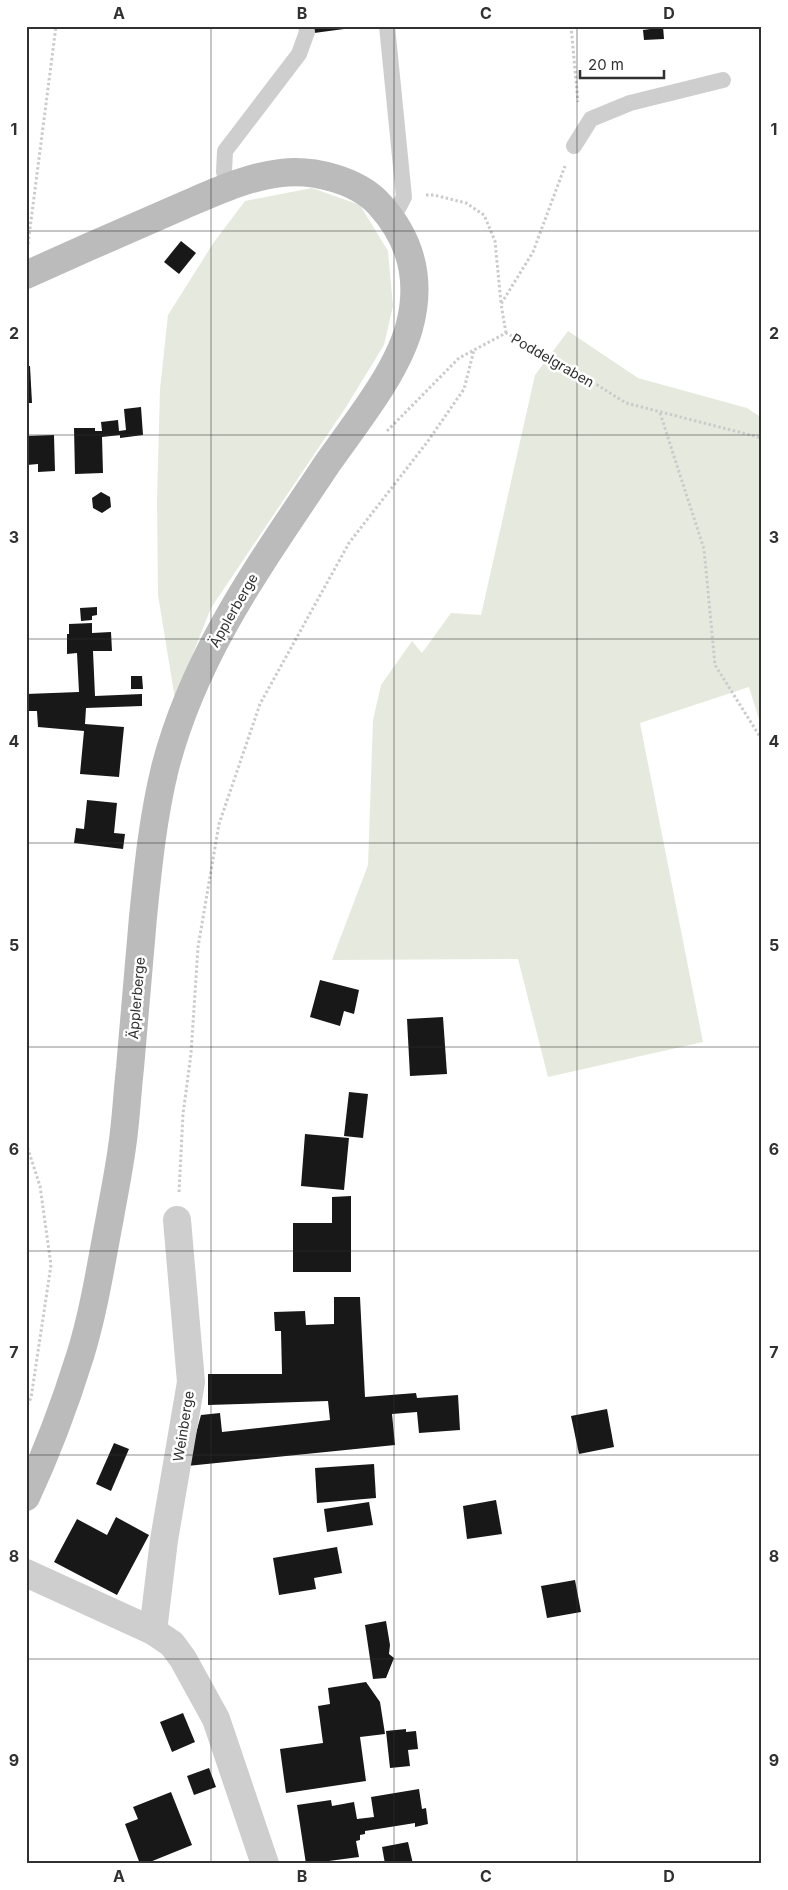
<svg xmlns="http://www.w3.org/2000/svg" width="788" height="1890" font-family="Inter,sans-serif">
  <style>
    .green { fill: #e6eade }
    .building { fill: #181818 }
    .lines { fill: none; stroke-linecap: round; stroke-linejoin: round }
    .path { stroke: #cbcbcb; stroke-width: 3; stroke-dasharray: 2.5 2.5; stroke-linecap: butt }
    .lane { stroke: #cecece; stroke-width: 16 }
    .street { stroke: #cecece; stroke-width: 28 }
    .secondary { stroke: #bbb; stroke-width: 28 }
    .grid { fill: none; stroke: #313131; stroke-width: 1; stroke-opacity: 0.55 }
    .labels { text-anchor: middle; dominant-baseline: central; stroke-width: 5; stroke-linejoin: round; paint-order: stroke }
    .street-label { font-size: 14px; fill: #313131; stroke: #fff }
    .neatline { fill: none; stroke: #313131; stroke-width: 2 }
    .grid-label { font-size: 16px; text-anchor: middle; font-weight: bold; fill: #313131 }
  </style>
  <rect width="100%" height="100%" fill="#fff"/>
  <!-- green -->
  <g class="green">
    <polygon points="312,188 360,205 388,251 393,306 384,345 346,407 211,608 175,699 158,595 157,500 160,389 168,315 214,242 245,201"/>
    <polygon points="568,331 638,378 747,408 762,418 762,729 749,687 640,723 703,1042 548,1077 518,959 332,960 368,865 373,720 381,685 412,641 422,653 451,613 481,615 535,375"/>
  </g>
  <!-- building -->
  <g class="building">
    <polygon points="313,26 359,26 359,27 314,33"/>
    <polygon points="650,26 663,26 664,39 644,40 643,30 650,29"/>
    <polygon points="181,241 196,253 179,274 164,262"/>
    <polygon points="26,366 30,366 32,403 26,403"/>
    <polygon points="141,407 143,435 120,438 120,435 102,437 103,473 75,474 74,428 95,428 95,431 102,431 101,422 118,420 119,431 126,430 124,409"/>
    <polygon points="54,435 55,471 38,472 38,464 27,465 26,436"/>
    <polygon points="101,492 110,497 111,507 102,513 93,508 92,498"/>
    <polygon points="97,607 97,615 92,616 92,620 81,621 80,608"/>
    <polygon points="92,623 92,633 111,632 112,651 93,651 95,696 142,694 142,706 86,708 85,724 124,727 119,777 80,774 84,731 38,727 37,711 26,711 26,694 79,692 77,653 67,654 67,634 69,634 69,624"/>
    <polygon points="131,676 142,676 143,689 131,689"/>
    <polygon points="87,800 117,803 114,833 125,834 123,849 74,843 76,828 84,829"/>
    <polygon points="320,980 359,990 354,1014 344,1011 340,1026 310,1017"/>
    <polygon points="443,1017 447,1074 410,1076 407,1019"/>
    <polygon points="349,1092 368,1094 363,1138 344,1136"/>
    <polygon points="305,1134 349,1138 344,1190 301,1186"/>
    <polygon points="351,1196 351,1272 293,1272 293,1223 332,1223 332,1197"/>
    <polygon points="334,1297 360,1297 365,1397 416,1393 417,1398 458,1395 460,1430 419,1433 417,1412 392,1414 395,1445 187,1466 201,1415 220,1413 222,1432 330,1420 328,1401 208,1405 208,1374 282,1374 281,1331 275,1331 274,1312 305,1311 306,1325 334,1324"/>
    <polygon points="607,1409 614,1447 579,1454 571,1416"/>
    <polygon points="114,1443 129,1449 111,1491 96,1484"/>
    <polygon points="374,1464 376,1498 317,1503 315,1468"/>
    <polygon points="496,1500 502,1534 467,1539 463,1506"/>
    <polygon points="369,1502 373,1525 327,1532 324,1509"/>
    <polygon points="116,1517 149,1535 117,1595 54,1562 77,1519 107,1535"/>
    <polygon points="337,1547 342,1573 314,1578 316,1589 279,1595 273,1558"/>
    <polygon points="575,1580 581,1612 547,1618 541,1586"/>
    <polygon points="386,1621 390,1645 389,1654 394,1658 386,1678 373,1679 365,1625"/>
    <polygon points="366,1682 380,1702 385,1734 360,1737 366,1781 286,1793 280,1749 323,1743 318,1706 330,1704 328,1688"/>
    <polygon points="183,1713 195,1742 172,1752 160,1722"/>
    <polygon points="406,1729 406,1732 416,1731 418,1749 408,1750 410,1766 390,1768 386,1731"/>
    <polygon points="209,1768 216,1787 194,1795 187,1776"/>
    <polygon points="419,1789 422,1809 426,1808 428,1824 415,1827 415,1823 365,1831 365,1834 360,1835 360,1840 356,1841 359,1857 306,1864 297,1805 331,1800 332,1806 354,1802 357,1819 374,1817 371,1797"/>
    <polygon points="171,1792 192,1845 145,1864 140,1864 125,1824 138,1819 133,1807"/>
    <polygon points="408,1842 413,1864 385,1864 382,1847"/>
  </g>
  <g class="lines">
    <!-- path -->
    <g class="path">
      <polyline points="571,26 578,102"/>
      <polyline points="426,195 434,195 466,203 484,215 495,241 501,303"/>
      <polyline points="28,244 56,26"/>
      <polyline points="506,333 501,304 533,252 565,166"/>
      <polyline points="660,413 704,549 715,665 762,740"/>
      <polyline points="387,431 459,358 506,333 559,361 626,403 758,437 762,440"/>
      <polyline points="26,1143 40,1186 51,1265 31,1398 26,1407"/>
      <polyline points="179,1192 183,1114 191,1054 198,947 219,824 260,704 349,543 428,441 464,389 474,350"/>
    </g>
    <!-- lane -->
    <g class="lane">
      <polyline points="387,26 404,197 392,220"/>
      <polyline points="574,146 591,119 630,103 723,80"/>
      <polyline points="230,186 224,172 225,151 299,54 307,32 306,26"/>
    </g>
    <!-- street -->
    <g class="street">
      <polyline points="26,1573 153,1631 172,1644 183,1659 216,1719 265,1864"/>
      <polyline points="153,1631 164,1540 191,1382 177,1220"/>
    </g>
    <!-- secondary -->
    <path class="secondary" d="M26 275C77 252 129 229 180 207 213 193 246 177 281 173 313 169 357 180 379 204 412 240 422 281 409 328 396 374 355 424 327 464 262 562 195 652 165 768 153 817 148 867 143 917 139 967 134 1017 130 1068 127 1094 126 1121 122 1147 119 1170 114 1194 110 1217 101 1264 94 1311 80 1356 65 1404 47 1452 26 1497"/>
  </g>
  <!-- grid -->
  <path class="grid" d="M211 26V1864M394 26V1864M577 26V1864M26 231H762M26 435H762M26 639H762M26 843H762M26 1047H762M26 1251H762M26 1455H762M26 1659H762"/>
  <g class="labels">
    <!-- street labels -->
    <g class="street-label">
      <text transform="translate(553 360) rotate(30)">Poddelgraben</text>
      <text transform="translate(233 610) rotate(-60)">Äpplerberge</text>
      <text transform="translate(136 998) rotate(-85)">Äpplerberge</text>
      <text transform="translate(183 1426) rotate(-81)">Weinberge</text>
    </g>
  </g>
  <!-- border -->
  <rect width="788" height="1890" fill="none" stroke="#ffffff" stroke-width="55"/>
  <!-- scale -->
  <path d="M580 70v8h84v-8" fill="none" stroke="#313131" stroke-width="2.5"/>
  <text x="588" y="70" font-size="15" fill="#313131" stroke="#ffffff" stroke-width="4" paint-order="stroke">20 m</text>
  <rect x="28" y="28" width="732" height="1834" class="neatline"/>
  <g class="grid-label">
    <text x="119" y="19">A</text>
    <text x="302" y="19">B</text>
    <text x="486" y="19">C</text>
    <text x="669" y="19">D</text>
    <text x="14" y="135">1</text>
    <text x="774" y="135">1</text>
    <text x="14" y="339">2</text>
    <text x="774" y="339">2</text>
    <text x="14" y="543">3</text>
    <text x="774" y="543">3</text>
    <text x="14" y="747">4</text>
    <text x="774" y="747">4</text>
    <text x="14" y="951">5</text>
    <text x="774" y="951">5</text>
    <text x="14" y="1155">6</text>
    <text x="774" y="1155">6</text>
    <text x="14" y="1358">7</text>
    <text x="774" y="1358">7</text>
    <text x="14" y="1562">8</text>
    <text x="774" y="1562">8</text>
    <text x="14" y="1766">9</text>
    <text x="774" y="1766">9</text>
    <text x="119" y="1882">A</text>
    <text x="302" y="1882">B</text>
    <text x="486" y="1882">C</text>
    <text x="669" y="1882">D</text>
  </g>
</svg>
